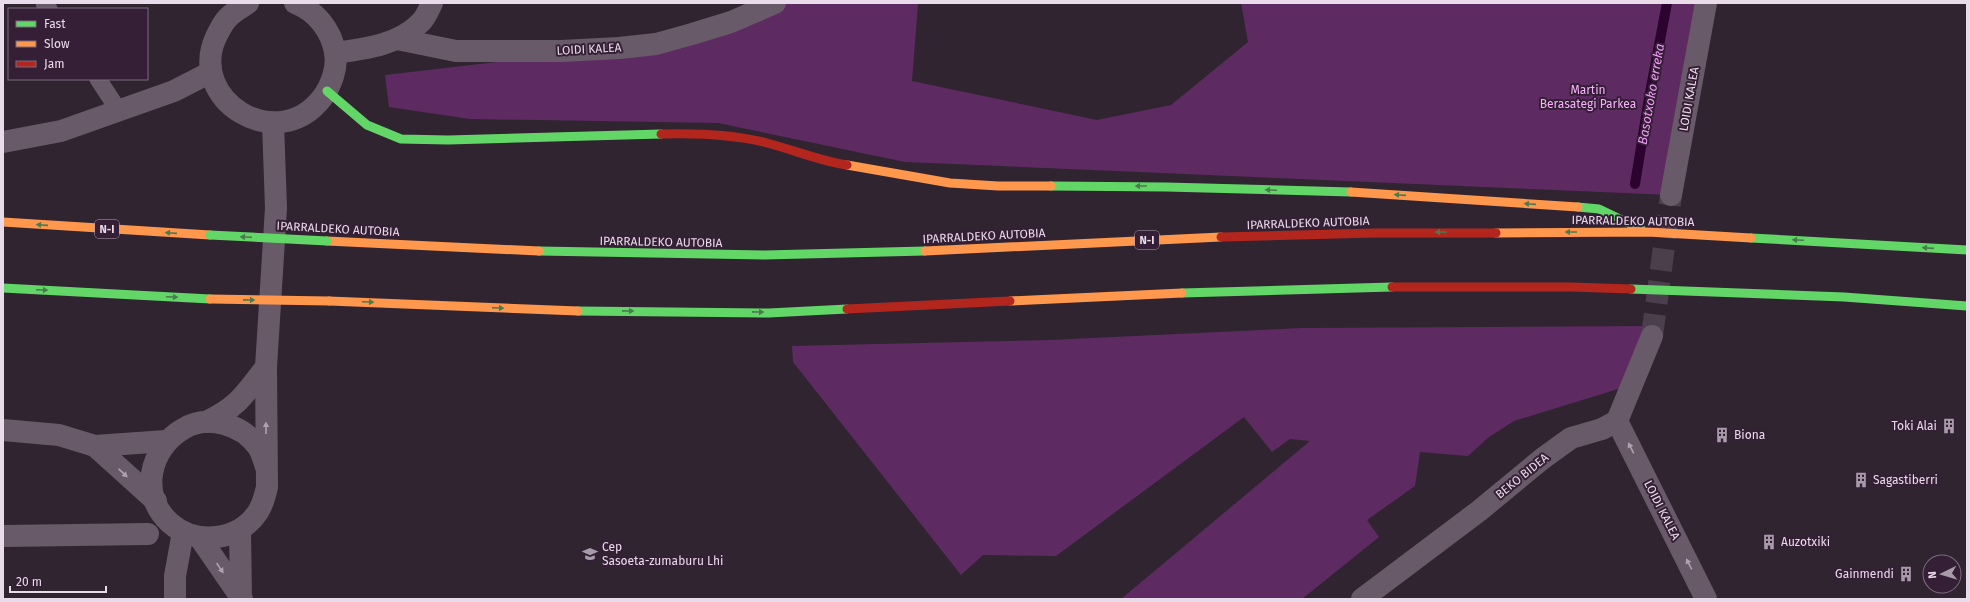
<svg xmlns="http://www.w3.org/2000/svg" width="1970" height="602" font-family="'Fira Sans',sans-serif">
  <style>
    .green { fill: #5d2b61 }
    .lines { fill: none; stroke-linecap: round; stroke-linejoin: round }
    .stream { stroke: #2b032e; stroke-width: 10 }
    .street-tunnel { stroke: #4c3f4d; stroke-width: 22; stroke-dasharray: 22 11; stroke-linecap: butt }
    .lane { stroke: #695a69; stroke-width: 17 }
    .street { stroke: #695a69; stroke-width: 22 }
    .fast { stroke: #63d668; stroke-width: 9 }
    .slow { stroke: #ff974d; stroke-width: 9 }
    .jam { stroke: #b3261e; stroke-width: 9 }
    .fast-bridge { stroke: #63d668; stroke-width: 9 }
    .slow-bridge { stroke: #ff974d; stroke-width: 9 }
    .oneway { fill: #4c7a4f }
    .oneway2 { fill: #afa1af }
    .labels { text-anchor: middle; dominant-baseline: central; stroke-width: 4; stroke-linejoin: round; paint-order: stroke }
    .shield { fill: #351f36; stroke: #b3a3b3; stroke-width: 1 }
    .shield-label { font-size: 11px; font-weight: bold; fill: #e9dbe9 }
    .street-label { font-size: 12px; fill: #e9dbe9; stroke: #351f36 }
    .park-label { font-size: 12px; fill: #f8b1fc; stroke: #351f36 }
    .poi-label { font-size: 12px; fill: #e9dbe9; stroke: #351f36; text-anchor: start }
    .water-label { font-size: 13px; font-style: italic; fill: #f199f7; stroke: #351f36 }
  </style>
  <rect width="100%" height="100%" fill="#302431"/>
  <!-- green -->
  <g class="green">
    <polygon points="773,3 918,3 912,81 1097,120 1171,105 1248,42 1241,3 1698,3 1671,195 905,162 718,123 470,119 389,107 385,75 635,46"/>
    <polygon points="1653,326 1631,385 1514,421 1489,437 1468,456 1420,452 1415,486 1367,520 1379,537 1302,599 1121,599 1310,441 1290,439 1272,452 1244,417 1056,556 983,555 961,575 793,362 792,346 1050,340 1302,328"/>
  </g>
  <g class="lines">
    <!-- stream -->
    <polyline class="stream" points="1635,184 1649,98 1667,3"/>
    <!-- street-tunnel -->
    <polyline class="street-tunnel" points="1652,336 1671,195"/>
    <!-- lane -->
    <g class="lane">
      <polyline points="44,3 49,9"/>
      <polyline points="98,79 119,111"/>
    </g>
    <!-- street -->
    <g class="street">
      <path d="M248 3C243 7 236 10 231 15 224 20 220 29 216 37 187 100 277 156 322 98 331 86 338 68 335 52 331 30 316 11 295 3"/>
      <polyline points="397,39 456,51 561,51 619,48 656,44 692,34 731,22 775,3"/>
      <path d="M335 53C365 49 399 45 421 22 426 17 429 9 432 3"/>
      <polyline points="3,142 61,131 174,91 211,72"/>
      <polyline points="1671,195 1706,3"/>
      <polyline points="1617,421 1706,599"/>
      <path d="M206 422C238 407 245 394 266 367"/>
      <polyline points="3,430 59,435 95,446 166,441"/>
      <polyline points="95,446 156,501"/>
      <path d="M266 467C264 461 262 453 258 447 242 424 207 414 183 429 149 449 139 495 170 523 196 546 239 541 258 512 263 504 265 496 267 487L266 367 276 208 273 123"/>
      <polyline points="240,530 241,598"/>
      <polyline points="3,536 148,534"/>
      <polyline points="200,538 242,599"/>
      <polyline points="175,599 175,576 183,532"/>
      <polyline points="1362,599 1479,511 1542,459 1571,438 1602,429 1617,421 1652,336"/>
    </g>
    <!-- fast -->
    <g class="fast">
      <polyline points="327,91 367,125 401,139 448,140 661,134"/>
      <polyline points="1051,186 1166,187 1351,192"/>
      <polyline points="1578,207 1599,209 1641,229"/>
      <polyline points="1751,238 1967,250"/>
      <polyline points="539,251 765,255 925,251"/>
      <polyline points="3,288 210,299"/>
      <polyline points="1631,289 1844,297 1967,306"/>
      <polyline points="1182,293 1392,287"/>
      <polyline points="578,311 769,313 847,309"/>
    </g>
    <!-- slow -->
    <g class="slow">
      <polyline points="847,165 950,183 998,186 1051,186"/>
      <polyline points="1351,192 1578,207"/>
      <polyline points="3,222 210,235"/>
      <polyline points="1496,233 1648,232 1751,238"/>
      <polyline points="327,241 539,251"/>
      <polyline points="925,251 1221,237"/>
      <polyline points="329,301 578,311"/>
      <polyline points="1010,301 1182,293"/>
    </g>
    <!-- jam -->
    <g class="jam">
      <path d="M661 134C696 133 733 134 767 143 794 150 820 161 847 165"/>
      <polyline points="1221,237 1374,233 1496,233"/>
      <polyline points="1392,287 1571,287 1631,289"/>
      <polyline points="847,309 1010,301"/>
    </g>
    <!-- fast-bridge -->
    <polyline class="fast-bridge" points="210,235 327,241"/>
    <!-- slow-bridge -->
    <polyline class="slow-bridge" points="210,299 329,301"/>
  </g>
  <!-- one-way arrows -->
  <defs><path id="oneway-solid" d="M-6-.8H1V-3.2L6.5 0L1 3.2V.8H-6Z"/></defs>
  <g class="oneway">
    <use href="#oneway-solid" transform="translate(1141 186) rotate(-180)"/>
    <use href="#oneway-solid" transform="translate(1271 190) rotate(-178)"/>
    <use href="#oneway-solid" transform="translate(1400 195) rotate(-176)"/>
    <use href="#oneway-solid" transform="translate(1530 204) rotate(-176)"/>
    <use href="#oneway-solid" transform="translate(42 225) rotate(-176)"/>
    <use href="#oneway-solid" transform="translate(1441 232) rotate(180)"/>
    <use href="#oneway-solid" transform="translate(1571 232) rotate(180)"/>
    <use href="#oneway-solid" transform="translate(171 233) rotate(-176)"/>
    <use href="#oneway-solid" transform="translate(246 237) rotate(-177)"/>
    <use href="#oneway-solid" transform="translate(1798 240) rotate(-177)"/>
    <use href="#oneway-solid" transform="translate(1928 248) rotate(-176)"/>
    <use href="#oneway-solid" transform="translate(42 290) rotate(3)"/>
    <use href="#oneway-solid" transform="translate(172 297) rotate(3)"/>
    <use href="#oneway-solid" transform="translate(249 300) rotate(1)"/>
    <use href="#oneway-solid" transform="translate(368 302) rotate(2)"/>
    <use href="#oneway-solid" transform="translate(498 308) rotate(2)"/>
    <use href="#oneway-solid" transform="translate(628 311) rotate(1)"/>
    <use href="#oneway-solid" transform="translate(758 312) rotate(1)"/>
  </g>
  <g class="oneway2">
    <use href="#oneway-solid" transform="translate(266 428) rotate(-90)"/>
    <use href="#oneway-solid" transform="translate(1631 448) rotate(-117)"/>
    <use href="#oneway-solid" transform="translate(123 473) rotate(43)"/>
    <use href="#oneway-solid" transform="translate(1689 564) rotate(-117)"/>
    <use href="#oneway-solid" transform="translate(220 568) rotate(56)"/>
  </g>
  <!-- icons -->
  <defs>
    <g id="building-bare" transform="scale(1.2)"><path d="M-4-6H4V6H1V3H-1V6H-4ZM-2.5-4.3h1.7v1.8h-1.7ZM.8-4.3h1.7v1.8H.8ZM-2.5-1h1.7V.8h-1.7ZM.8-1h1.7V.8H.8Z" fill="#a89ba9" stroke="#351f36" stroke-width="2.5" paint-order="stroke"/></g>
    <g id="school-bare" transform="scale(1.2)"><path d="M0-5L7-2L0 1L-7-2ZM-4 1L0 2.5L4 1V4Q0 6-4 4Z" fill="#a89ba9" stroke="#351f36" stroke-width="2.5" paint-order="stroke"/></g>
  </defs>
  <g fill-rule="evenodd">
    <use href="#building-bare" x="1949" y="426"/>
    <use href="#building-bare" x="1722" y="435"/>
    <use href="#building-bare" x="1861" y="480"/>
    <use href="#building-bare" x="1769" y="542"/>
    <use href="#school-bare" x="590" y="554"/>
    <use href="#building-bare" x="1906" y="574"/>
  </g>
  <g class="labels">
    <!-- shield labels -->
    <g class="shield">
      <rect x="95" y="220" width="24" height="18" rx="3"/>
      <rect x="1135" y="231" width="24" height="18" rx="3"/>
    </g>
    <g class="shield-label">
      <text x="107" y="229">N-I</text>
      <text x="1147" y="240">N-I</text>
    </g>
    <!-- street labels -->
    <g class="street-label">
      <text transform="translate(589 49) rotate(-3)">LOIDI KALEA</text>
      <text transform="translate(1689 99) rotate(-80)">LOIDI KALEA</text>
      <text transform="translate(1633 221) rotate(1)">IPARRALDEKO AUTOBIA</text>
      <text transform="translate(1308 223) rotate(-2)">IPARRALDEKO AUTOBIA</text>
      <text transform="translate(338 229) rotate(3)">IPARRALDEKO AUTOBIA</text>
      <text transform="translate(984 236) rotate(-3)">IPARRALDEKO AUTOBIA</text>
      <text transform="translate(661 242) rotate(1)">IPARRALDEKO AUTOBIA</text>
      <text transform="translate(1522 476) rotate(-39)">BEKO BIDEA</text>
      <text transform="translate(1662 510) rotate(63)">LOIDI KALEA</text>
    </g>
    <!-- park labels -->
    <g class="park-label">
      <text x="1588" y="90">Martin<tspan x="1588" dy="14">Berasategi Parkea</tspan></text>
    </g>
    <!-- poi labels -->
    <g class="poi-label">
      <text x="1937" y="426" text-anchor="end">Toki Alai</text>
      <text x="1734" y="435">Biona</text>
      <text x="1873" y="480">Sagastiberri</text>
      <text x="1781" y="542">Auzotxiki</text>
      <text x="602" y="547">Cep<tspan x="602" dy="14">Sasoeta-zumaburu Lhi</tspan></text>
      <text x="1894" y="574" text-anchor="end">Gainmendi</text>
    </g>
    <!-- water labels -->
    <g class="water-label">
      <text transform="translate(1651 94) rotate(-80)">Basotxoko erreka</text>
    </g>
  </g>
  <!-- border -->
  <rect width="1970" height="602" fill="none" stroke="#e9dbe9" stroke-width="8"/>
  <!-- legend -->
  <rect x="8" y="8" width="140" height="72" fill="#351f36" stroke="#7d6a7e"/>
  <rect x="16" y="21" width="20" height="6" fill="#63d668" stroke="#7d6a7e"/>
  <text x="44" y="28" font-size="12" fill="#e9dbe9">Fast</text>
  <rect x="16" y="41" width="20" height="6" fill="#ff974d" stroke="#7d6a7e"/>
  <text x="44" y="48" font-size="12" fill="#e9dbe9">Slow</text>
  <rect x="16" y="61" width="20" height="6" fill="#b3261e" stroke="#7d6a7e"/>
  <text x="44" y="68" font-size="12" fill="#e9dbe9">Jam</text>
  <!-- north arrow -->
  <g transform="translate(1942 574) rotate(265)"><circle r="19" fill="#351f36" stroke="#7d6a7e"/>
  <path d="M0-3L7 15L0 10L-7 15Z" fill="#a89ba9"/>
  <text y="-6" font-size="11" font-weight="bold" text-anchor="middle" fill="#e9dbe9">N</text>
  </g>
  <!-- scale -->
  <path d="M10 586v6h96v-6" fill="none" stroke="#e9dbe9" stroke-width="2"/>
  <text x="16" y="586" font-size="12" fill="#e9dbe9" stroke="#351f36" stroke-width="3" paint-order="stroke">20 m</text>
</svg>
